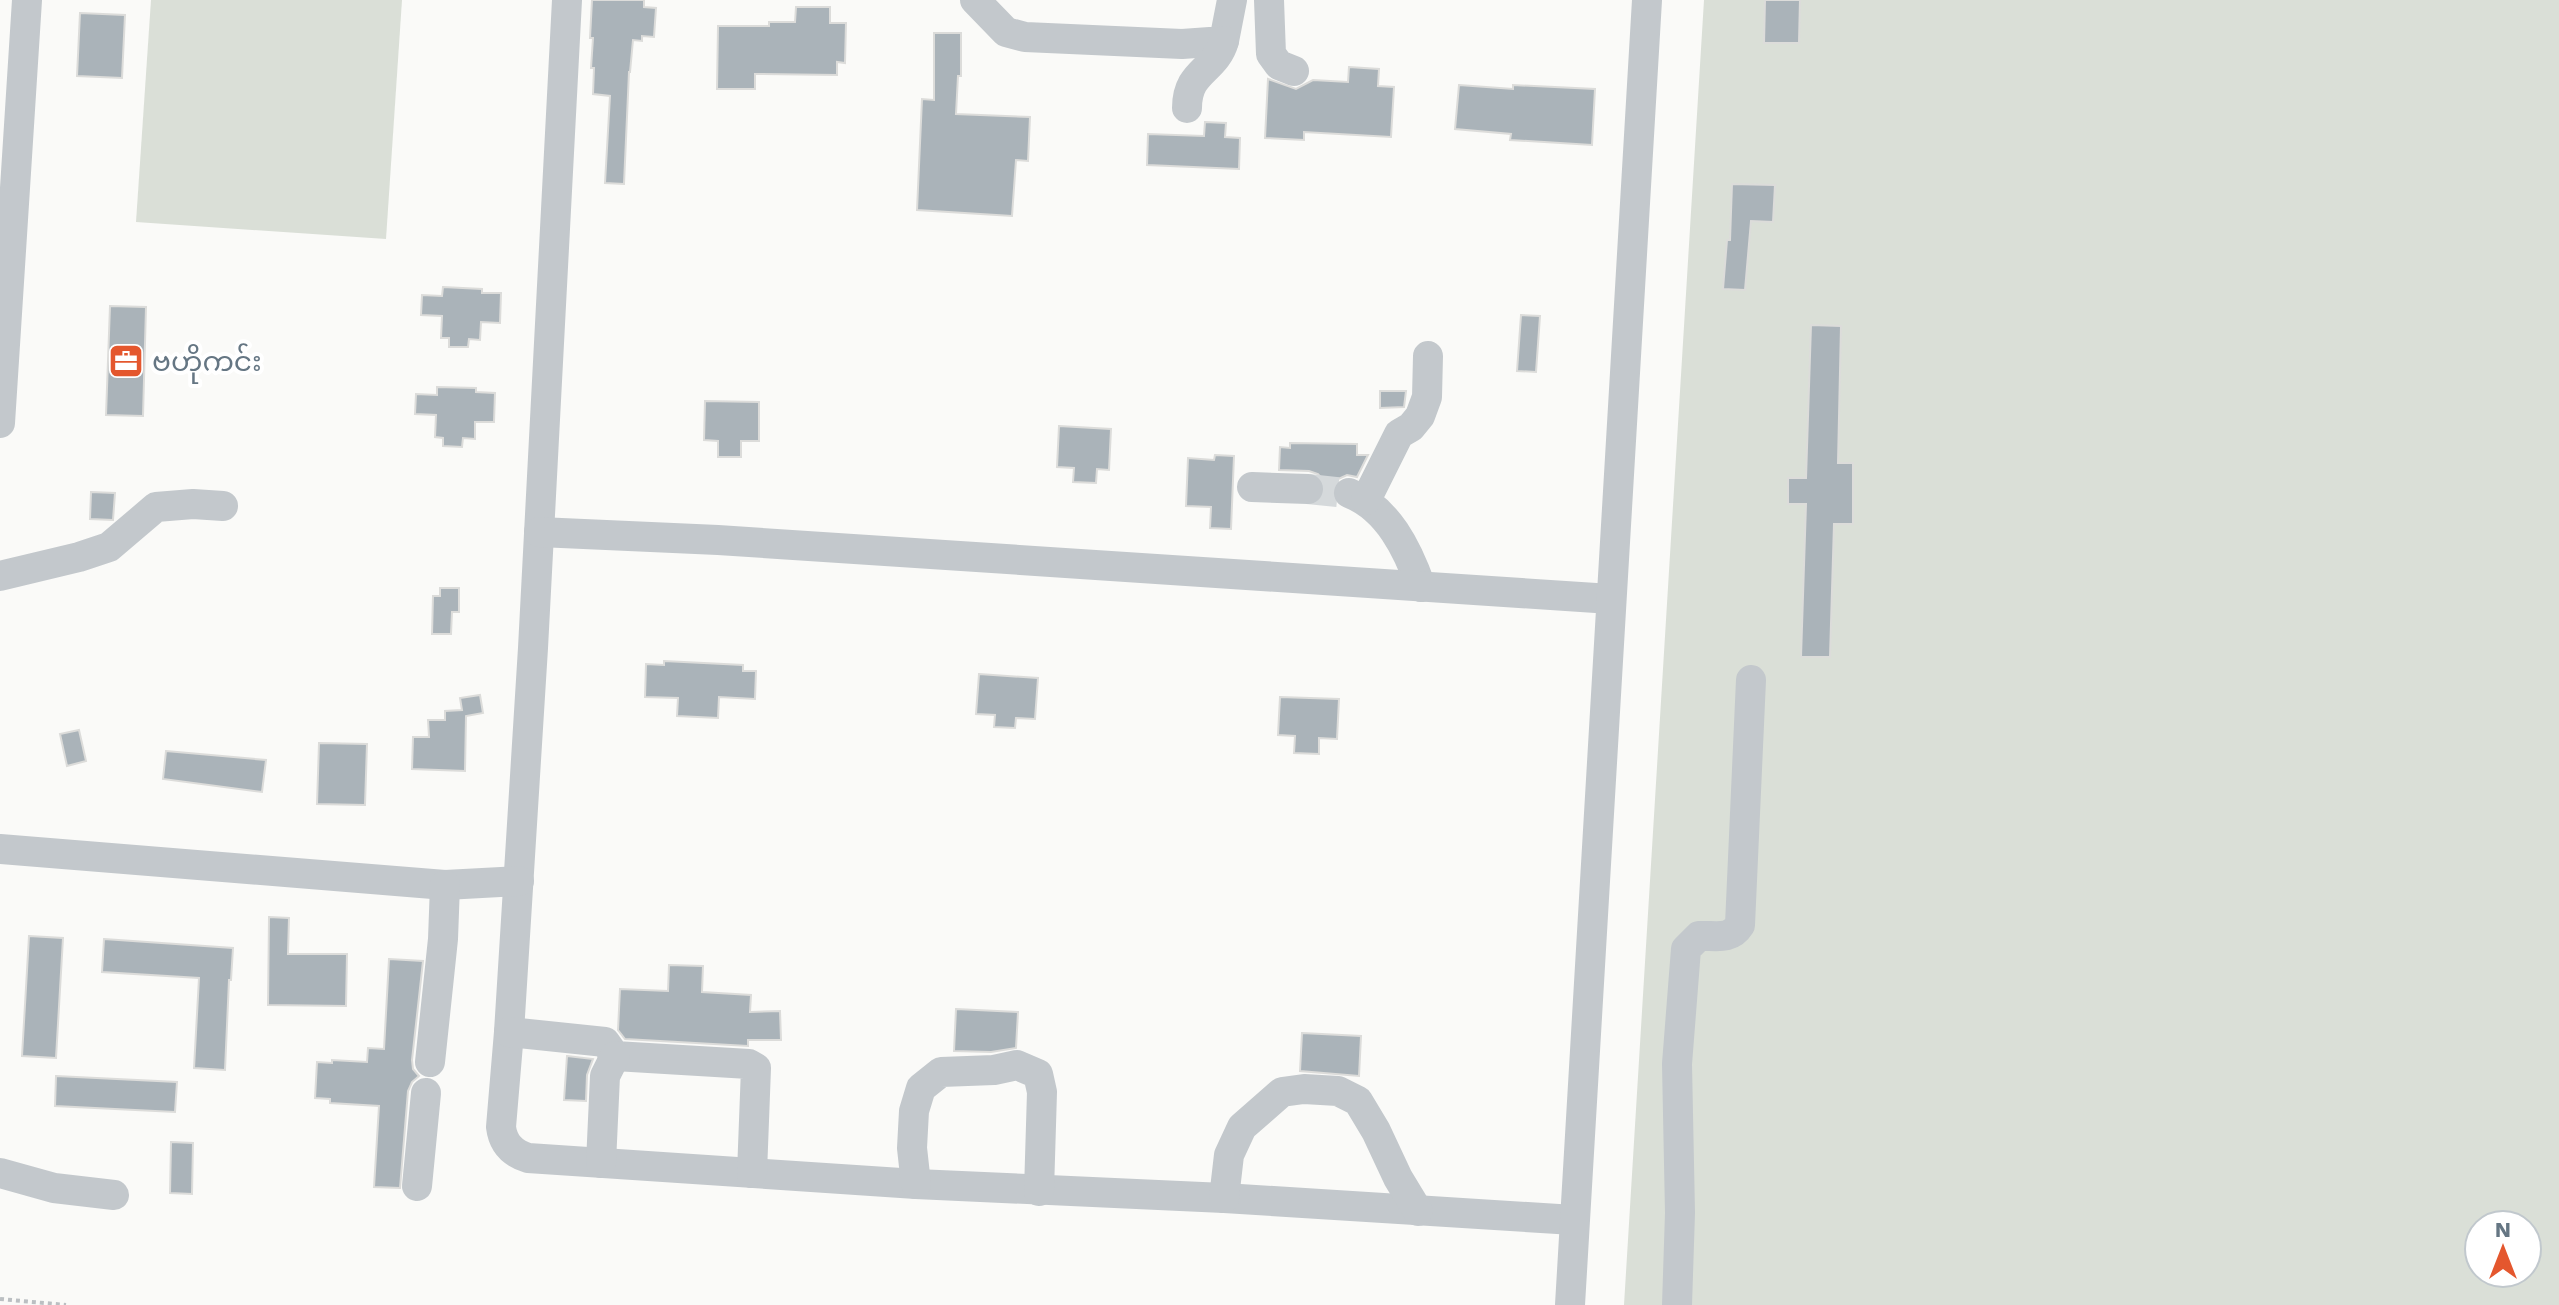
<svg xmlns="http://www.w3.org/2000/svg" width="2559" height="1305" font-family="'Work Sans','Noto Sans Myanmar',sans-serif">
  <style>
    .green { fill: #dadfd7; fill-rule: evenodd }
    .building { fill: #aab3b9; stroke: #dcdcda; stroke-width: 2 }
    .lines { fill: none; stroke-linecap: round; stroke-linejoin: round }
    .minor-tunnel { stroke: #d5d9db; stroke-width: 30; stroke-dasharray: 30 15; stroke-linecap: butt }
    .path { stroke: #bbbfc2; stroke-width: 4; stroke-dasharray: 4 4; stroke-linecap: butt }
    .minor { stroke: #c3c8cc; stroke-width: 30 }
    .labels { text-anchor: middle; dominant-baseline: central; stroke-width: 8; stroke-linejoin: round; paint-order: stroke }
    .poi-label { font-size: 28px; fill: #657683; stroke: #fff; text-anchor: start }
  </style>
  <rect width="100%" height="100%" fill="#fafaf8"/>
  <!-- green -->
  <g class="green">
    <polygon points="151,0 402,0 386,239 136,222"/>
    <path d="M1704 0H2559V1305H1624ZM2479 1225H2527V1273H2479Z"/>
  </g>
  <!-- building -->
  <g class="building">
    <polygon points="592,0 644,0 644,7 656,8 654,37 642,36 642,41 633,40 630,72 629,72 624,184 605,183 610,96 593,94 594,68 591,68 593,38 590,38"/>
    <polygon points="1765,0 1800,0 1799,43 1764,43"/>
    <polygon points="796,7 830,7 830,23 846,23 845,63 837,62 837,75 755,74 755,89 717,89 718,26 769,26 769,22 795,22"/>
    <polygon points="80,13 125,15 122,78 77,76"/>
    <polygon points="934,33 961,33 961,76 958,76 956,114 1030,117 1028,161 1016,160 1012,216 917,210 922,99 934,100"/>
    <polygon points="1349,67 1379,69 1378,86 1394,87 1391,137 1304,132 1304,140 1265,138 1268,79 1296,89 1313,80 1348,82"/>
    <polygon points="1459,85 1513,89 1513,85 1595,89 1592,145 1510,140 1511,134 1455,129"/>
    <polygon points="1205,122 1226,123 1225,137 1240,138 1239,169 1147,165 1148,134 1204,136"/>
    <polygon points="1732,184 1775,185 1773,222 1751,221 1745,290 1723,289 1727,240 1730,240"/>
    <polygon points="443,287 482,289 482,293 501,293 500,323 481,322 480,340 469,339 468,347 449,347 449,338 441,338 442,316 421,315 422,295 442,296"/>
    <polygon points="110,306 146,307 143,416 106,415"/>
    <polygon points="1521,315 1540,316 1536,372 1517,371"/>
    <polygon points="1811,325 1841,326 1838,463 1853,463 1853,524 1834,524 1830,657 1801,657 1806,504 1788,504 1788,478 1806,478"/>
    <polygon points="437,387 476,388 476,392 495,393 494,422 475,422 475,439 463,438 462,447 443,446 443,438 435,437 436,415 415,414 416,394 437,395"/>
    <polygon points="1380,391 1406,391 1404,407 1380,408"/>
    <polygon points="705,401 759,402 759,441 741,441 741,457 718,457 718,441 704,440"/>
    <polygon points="1059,426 1111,429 1109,470 1097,469 1096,483 1073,482 1074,468 1057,467"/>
    <polygon points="1290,443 1357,444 1357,455 1368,455 1357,477 1347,475 1338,479 1333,484 1331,493 1334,502 1320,502 1326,489 1324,481 1318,474 1309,471 1279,470 1280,447 1290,448"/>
    <polygon points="1215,455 1234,456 1231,529 1210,528 1211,507 1186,506 1188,458 1214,460"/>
    <polygon points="91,492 115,493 113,520 90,519"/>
    <polygon points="440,588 459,588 459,612 452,612 451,634 432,634 433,596 440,596"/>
    <polygon points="664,661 743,665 743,671 756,671 755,699 719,697 718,718 677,716 678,698 645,697 646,664 664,665"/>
    <polygon points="979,674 1038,678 1035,719 1016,718 1015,728 994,727 995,715 976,714"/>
    <polygon points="480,695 483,713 466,716 465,771 412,769 413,737 429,737 428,720 445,720 445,711 462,710 460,698"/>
    <polygon points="1280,697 1339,699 1337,739 1319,738 1319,754 1294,753 1295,736 1278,735"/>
    <polygon points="79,730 86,761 67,766 60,734"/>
    <polygon points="319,743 367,744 365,805 317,804"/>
    <polygon points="166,751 266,760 262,792 163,779"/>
    <polygon points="269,917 289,918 288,954 347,954 346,1006 268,1005"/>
    <polygon points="29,936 63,938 56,1058 22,1056"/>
    <polygon points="104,939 233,948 231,980 229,980 225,1070 194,1068 199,978 102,972"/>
    <polygon points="389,959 423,961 412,1060 413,1069 419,1076 412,1082 408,1091 400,1188 374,1187 379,1106 330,1103 330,1099 315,1098 317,1062 332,1063 332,1060 367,1062 368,1048 384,1049"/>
    <polygon points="669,965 703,966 702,992 751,995 750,1012 780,1011 781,1040 748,1040 748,1046 625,1039 618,1030 620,989 668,991"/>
    <polygon points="956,1009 1018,1012 1016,1048 991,1052 954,1051"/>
    <polygon points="1302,1033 1361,1036 1359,1076 1300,1071"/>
    <polygon points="567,1056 593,1059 587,1075 586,1101 564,1100"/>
    <polygon points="56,1076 177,1082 175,1112 55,1106"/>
    <polygon points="171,1142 193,1143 192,1194 170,1193"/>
  </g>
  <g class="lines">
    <!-- minor-tunnel -->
    <polyline class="minor-tunnel" points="1308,489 1347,493"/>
    <!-- path -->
    <polyline class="path" points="0,1299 66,1305"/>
    <!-- minor -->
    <g class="minor">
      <path d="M567 0 533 648 509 1032 501 1127C503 1143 512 1153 528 1158L916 1184 1224 1198 1574 1220"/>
      <polyline points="975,0 1006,32 1025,37 1182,44 1224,41 1232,0"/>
      <polyline points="1269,0 1271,54 1279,65 1294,71"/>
      <path d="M1187 108C1187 70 1215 72 1224 41"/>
      <polyline points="0,423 27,0"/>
      <polyline points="1252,487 1308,489"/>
      <path d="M1349 493C1388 508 1408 550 1421 587"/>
      <polyline points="1366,500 1399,434 1411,427 1420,416 1427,397 1428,356"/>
      <polyline points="539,532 718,540 1611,599"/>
      <polyline points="0,576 79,557 109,547 156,507 193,504 223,506"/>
      <polyline points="0,849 445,885 519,881"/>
      <polyline points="509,1032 605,1042 615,1056 749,1064 756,1068 752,1173"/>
      <polyline points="430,1062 443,939 445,885"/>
      <polyline points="601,1163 605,1076 615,1056"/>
      <polyline points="0,1173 54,1188 114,1195"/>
      <polyline points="916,1184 912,1148 914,1111 921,1088 941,1072 994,1070 1017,1065 1038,1074 1042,1092 1039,1191"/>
      <polyline points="417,1186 426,1093"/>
      <polyline points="1224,1198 1229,1155 1242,1127 1282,1092 1304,1089 1338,1091 1358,1101 1376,1131 1398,1178 1418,1211"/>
      <polyline points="1570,1305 1647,0"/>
      <path d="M1677 1305 1680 1213 1677 1064 1686 949 1699 936C1714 935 1730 941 1740 925L1751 680"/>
    </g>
  </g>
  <!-- icons -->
  <defs>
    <g id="office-square" transform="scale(1.8)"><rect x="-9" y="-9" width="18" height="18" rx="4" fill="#e4572e" stroke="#fff"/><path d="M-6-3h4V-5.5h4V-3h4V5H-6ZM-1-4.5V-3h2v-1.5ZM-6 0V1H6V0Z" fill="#fff"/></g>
  </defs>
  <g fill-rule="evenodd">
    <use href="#office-square" x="126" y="361"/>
  </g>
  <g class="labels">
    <!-- poi labels -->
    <g class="poi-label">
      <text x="152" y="361">ဗဟိုကင်း</text>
    </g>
  </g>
  <!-- north arrow -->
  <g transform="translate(2503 1249)"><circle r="38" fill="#ffffff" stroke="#c1c8cd" stroke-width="2"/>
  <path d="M0-6L14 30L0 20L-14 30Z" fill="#e4572e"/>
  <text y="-12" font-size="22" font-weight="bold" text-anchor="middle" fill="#657683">N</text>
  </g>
</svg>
